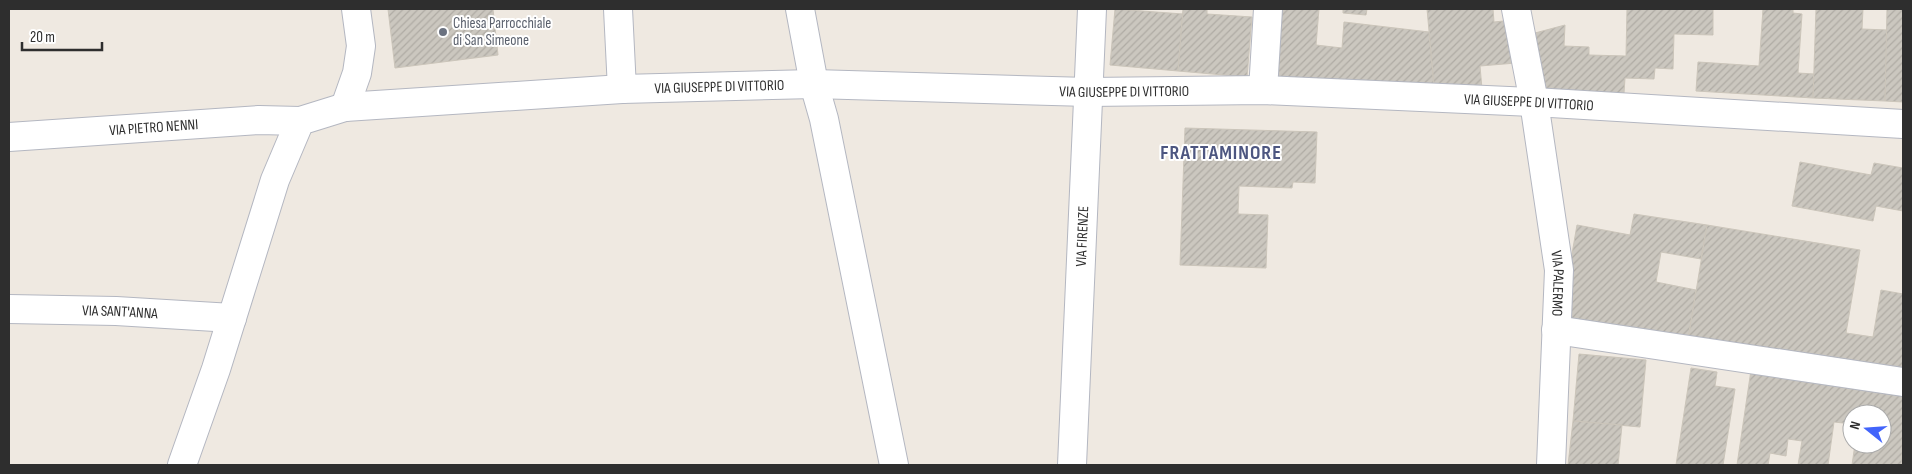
<svg xmlns="http://www.w3.org/2000/svg" width="1912" height="474" font-family="'Sofia Sans Condensed',sans-serif">
  <style>
    .building { fill: url(#building-hatch); stroke: #cbc5ba }
    .lines { fill: none; stroke-linecap: round; stroke-linejoin: round }
    .street-casing { stroke: #b4b7c1; stroke-width: 30 }
    .street { stroke: #fff; stroke-width: 28 }
    .worship-dot { fill: #6b7280; stroke: #fff; stroke-width: 2 }
    .labels { text-anchor: middle; dominant-baseline: central; stroke-width: 4; stroke-linejoin: round; paint-order: stroke }
    .worship-label { font-size: 15px; fill: #5b616d; stroke: #fff; text-anchor: start }
    .street-label { font-size: 15px; fill: #2e2e2e; stroke: #fff }
    .district-label { font-size: 20px; font-weight: bold; letter-spacing: 1px; fill: #4d5680; stroke: #fff }
  </style>
  <defs>
    <pattern id="building-hatch" width="6" height="6" patternUnits="userSpaceOnUse" patternTransform="scale(1.25)"><rect width="6" height="6" fill="#cbc7bf"/><path d="M-1 1l2-2M0 6l6-6M5 7l2-2" fill="none" stroke="#afaba4"/></pattern>
  </defs>
  <rect width="100%" height="100%" fill="#efe9e1"/>
  <!-- building -->
  <g class="building">
    <polygon points="388,9 493,9 498,55 395,68"/>
    <polygon points="1115,9 1183,14 1178,71 1110,65"/>
    <polygon points="1183,9 1207,9 1207,14 1252,17 1247,77 1178,71"/>
    <polygon points="1282,9 1319,9 1316,45 1342,48 1344,22 1429,32 1434,85 1276,78"/>
    <polygon points="1343,9 1367,9 1366,15 1343,13"/>
    <polygon points="1427,9 1493,9 1494,22 1513,20 1516,63 1480,66 1482,89 1434,85"/>
    <polygon points="1627,9 1713,9 1713,35 1674,34 1673,69 1655,68 1654,79 1625,78 1624,93 1539,91 1535,33 1565,25 1564,46 1589,47 1589,55 1626,56"/>
    <polygon points="1763,9 1793,9 1793,13 1802,14 1798,73 1814,74 1813,98 1696,91 1698,62 1759,66"/>
    <polygon points="1816,9 1863,9 1862,29 1888,30 1885,101 1813,98"/>
    <polygon points="1887,9 1903,9 1903,102 1885,101"/>
    <polygon points="1185,128 1317,132 1315,183 1293,182 1292,188 1239,186 1238,214 1268,215 1266,268 1180,265"/>
    <polygon points="1800,162 1871,175 1874,163 1903,168 1903,211 1876,206 1873,221 1792,206"/>
    <polygon points="1634,214 1707,225 1701,259 1661,252 1656,282 1696,290 1688,340 1561,317 1577,225 1630,235"/>
    <polygon points="1707,225 1860,250 1846,333 1873,337 1881,290 1903,294 1903,377 1688,340"/>
    <polygon points="1579,354 1646,360 1640,427 1573,421"/>
    <polygon points="1691,368 1717,372 1715,386 1735,389 1723,465 1676,465"/>
    <polygon points="1751,370 1903,392 1902,465 1852,465 1855,444 1882,444 1882,414 1852,414 1852,424 1834,422 1828,465 1798,465 1802,441 1788,439 1786,456 1770,453 1768,465 1737,465"/>
    <polygon points="1573,421 1622,425 1618,465 1568,465"/>
  </g>
  <g class="lines">
    <!-- street casing -->
    <g class="street-casing">
      <g id="street">
        <polyline points="618,9 622,89"/>
        <polyline points="800,9 814,84 824,119 894,465"/>
        <path id="s1" d="M1516 9 1534 102 1559 270 1551 465"/>
        <polyline points="1263,90 1268,9"/>
        <polyline points="345,107 357,73 361,46 356,9"/>
        <path id="s2" d="M9 137 259 120 300 121"/>
        <path id="s3" d="M9 309 116 311 232 318"/>
        <polyline points="1556,330 1903,382"/>
        <path id="s4" d="M182 465 216 369 275 180 300 121 345 107 622 89 814 84 1088 92 1263 90 1534 102 1903 124"/>
        <path id="s5" d="M1072 465 1092 9"/>
      </g>
    </g>
    <!-- street -->
    <use href="#street" class="street"/>
  </g>
  <!-- markers -->
  <circle class="worship-dot" cx="443" cy="32" r="5"/>
  <g class="labels">
    <!-- worship labels -->
    <g class="worship-label">
      <text x="453" y="23">Chiesa Parrocchiale<tspan x="453" dy="17">di San Simeone</tspan></text>
    </g>
    <!-- street labels -->
    <g class="street-label">
      <text stroke="none"><textPath href="#s4" startOffset="786">VIA GIUSEPPE DI VITTORIO</textPath></text>
      <text stroke="none"><textPath href="#s4" startOffset="1191">VIA GIUSEPPE DI VITTORIO</textPath></text>
      <text stroke="none"><textPath href="#s4" startOffset="1596">VIA GIUSEPPE DI VITTORIO</textPath></text>
      <text stroke="none"><textPath href="#s2" startOffset="145">VIA PIETRO NENNI</textPath></text>
      <text stroke="none"><textPath href="#s5" startOffset="229">VIA FIRENZE</textPath></text>
      <text stroke="none"><textPath href="#s1" startOffset="278">VIA PALERMO</textPath></text>
      <text stroke="none"><textPath href="#s3" startOffset="111">VIA SANT'ANNA</textPath></text>
    </g>
    <!-- district labels -->
    <g class="district-label">
      <text x="1221" y="153">FRATTAMINORE</text>
    </g>
  </g>
  <!-- border -->
  <rect width="1912" height="474" fill="none" stroke="#2e2e2e" stroke-width="20"/>
  <!-- north arrow -->
  <g transform="translate(1867 429) rotate(287)"><circle r="24" fill="#ffffff" stroke="#ababab"/>
  <path d="M0-4L9 19L0 12L-9 19Z" fill="#4264fb"/>
  <text y="-8" font-size="14" font-weight="bold" text-anchor="middle" fill="#2e2e2e">N</text>
  </g>
  <!-- scale -->
  <path d="M22 42v8h80v-8" fill="none" stroke="#2e2e2e" stroke-width="2.5"/>
  <text x="30" y="42" font-size="15" fill="#2e2e2e" stroke="#ffffff" stroke-width="4" paint-order="stroke">20 m</text>
</svg>
